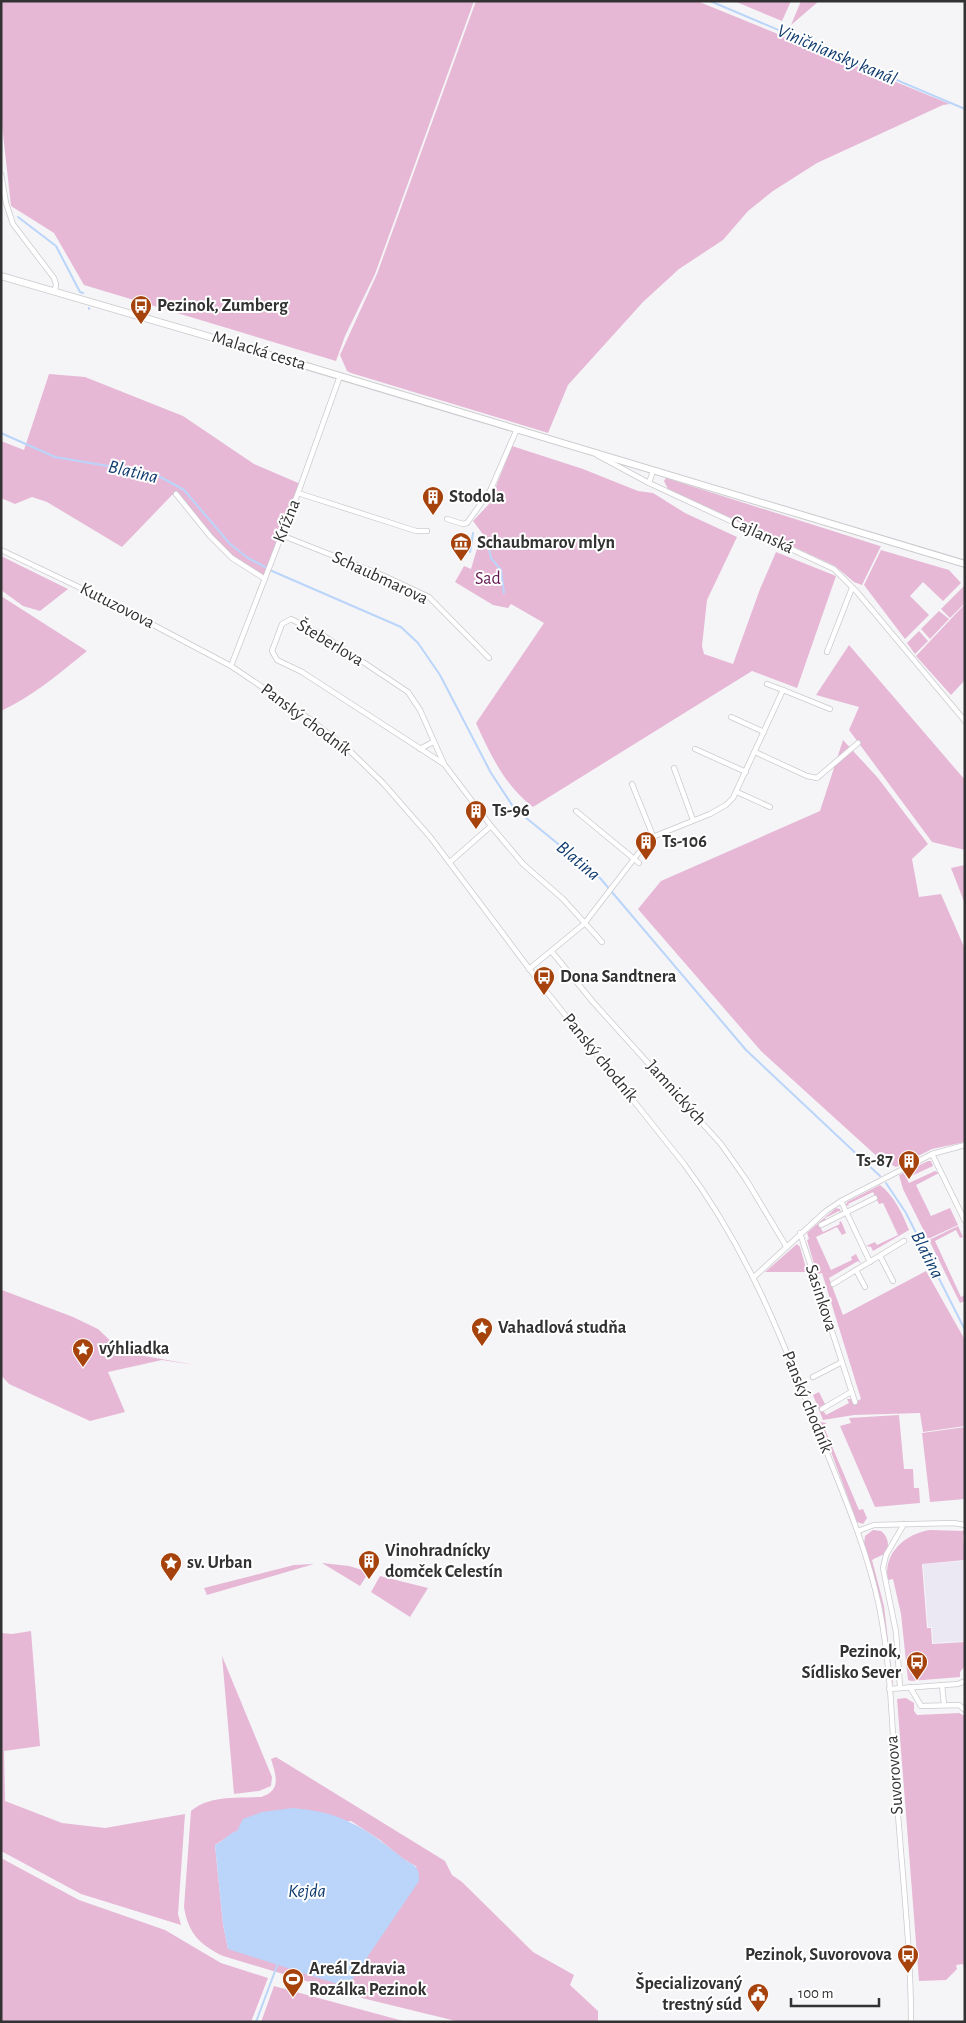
<svg xmlns="http://www.w3.org/2000/svg" width="966" height="2023" font-family="'Alegreya Sans',sans-serif">
  <style>
    .built { fill: #ebe8f3 }
    .green { fill: #e6b8d6; fill-rule: evenodd }
    .water { fill: #bad5f9 }
    .lines { fill: none; stroke-linecap: round; stroke-linejoin: round }
    .stream { stroke: #bad5f9; stroke-width: 2 }
    .street-casing { stroke: #cbcacd; stroke-width: 6 }
    .secondary-casing { stroke: #cbcacd; stroke-width: 8 }
    .street { stroke: #fff; stroke-width: 4.5 }
    .secondary { stroke: #fff; stroke-width: 6 }
    .labels { text-anchor: middle; dominant-baseline: central; stroke-width: 4; stroke-linejoin: round; paint-order: stroke }
    .poi-label { font-size: 18px; font-weight: bold; fill: #333233; stroke: #fff; text-anchor: start }
    .street-label { font-size: 18px; fill: #333233; stroke: #fff }
    .park-label { font-size: 18px; fill: #651952; stroke: #fff }
    .water-label { font-size: 19px; font-style: italic; fill: #0f3b6f; stroke: #fff }
  </style>
  <rect width="100%" height="100%" fill="#f5f5f8"/>
  <!-- built -->
  <polygon class="built" points="965,1561 965,1641 933,1643 932,1627 928,1627 923,1564"/>
  <!-- green -->
  <g class="green">
    <polygon points="1,1 474,1 375,274 345,336 336,361 84,285 54,233 11,206 1,116"/>
    <polygon points="476,1 697,1 950,104 943,105 817,163 773,191 748,211 723,240 679,269 643,302 568,385 548,433 545,432 351,373 347,371 340,355 377,274"/>
    <polygon points="734,1 791,1 782,21"/>
    <polygon points="801,1 819,1 791,25"/>
    <path d="M49 374 85 377 183 416 254 464 303 485 265 578C228 559 202 526 176 494L172 495 122 547 47 502 32 497 15 504 1 498V441L24 450Z"/>
    <path d="M512 446 583 469 638 491 653 493 685 513 737 537 707 600 702 646 704 654 733 664 760 589 776 552 836 576 797 688 752 671 533 807C505 786 490 754 476 723L544 623 511 604 508 608 493 605 455 582 464 566 471 569 479 542 485 537 473 521 489 504Z"/>
    <polygon points="666,478 880,546 881,546 862,585 854,582 835,566 668,489 664,481"/>
    <polygon points="881,550 949,570 961,583 943,601 923,582 910,596 929,615 905,639 864,585"/>
    <polygon points="1,556 68,589 40,611 23,606 1,590"/>
    <polygon points="965,585 965,603 950,618 941,609"/>
    <path d="M1 596 87 651C60 673 33 696 1 711Z"/>
    <polygon points="965,604 965,680 951,695 916,656"/>
    <polygon points="939,611 949,619 930,639 921,629"/>
    <polygon points="919,631 928,641 915,654 907,643"/>
    <polygon points="849,645 965,780 965,850 932,842 849,730 859,707 816,695"/>
    <polygon points="843,740 878,778 928,844 912,859 919,897 941,894 965,949 965,1142 932,1149 896,1167 881,1160 761,1051 638,909 661,881 820,811"/>
    <polygon points="965,865 965,904 951,868"/>
    <polygon points="928,1161 931,1161 933,1166 909,1177 906,1172"/>
    <polygon points="935,1171 939,1173 916,1185 931,1216 950,1208 958,1225 928,1239 903,1189 899,1175 904,1173 909,1183"/>
    <path d="M880 1185C894 1195 903 1215 909 1230L873 1251 871 1247 866 1246 875 1242 877 1245 898 1235 883 1203 879 1204 873 1192 848 1204 849 1206 846 1205 847 1202Z"/>
    <polygon points="836,1208 840,1209 841,1213 839,1211 825,1218 826,1222 819,1225 823,1232 840,1224 839,1222 841,1221 846,1233 842,1235 837,1227 816,1237 831,1270 852,1260 851,1257 856,1254 861,1264 858,1261 829,1278 843,1315 926,1271 965,1340 965,1426 923,1432 920,1413 854,1415 823,1420 813,1395 819,1392 825,1404 821,1407 826,1415 849,1403 847,1399 851,1399 853,1403 861,1399 822,1273 817,1274 807,1240 809,1239 807,1233 809,1231"/>
    <polygon points="958,1226 963,1237 960,1238 956,1230 935,1241 961,1297 965,1295 965,1301 960,1303 929,1240"/>
    <polygon points="797,1244 800,1247 807,1272 765,1272"/>
    <polygon points="2,1290 73,1317 98,1329 118,1348 128,1353 195,1365 162,1360 108,1372 125,1412 90,1421 9,1384 1,1375"/>
    <polygon points="899,1415 904,1469 913,1469 914,1488 919,1488 920,1503 875,1507 840,1426 851,1423 849,1418"/>
    <polygon points="820,1422 827,1423 823,1425 859,1510 863,1509 867,1518 863,1524 857,1522"/>
    <polygon points="965,1427 965,1499 930,1502 922,1433"/>
    <path d="M873 1530 881 1531C888 1536 891 1547 884 1554 881 1556 875 1558 872 1560L884 1606 893 1684 891 1681 882 1605 864 1544 865 1536Z"/>
    <path d="M930 1530 965 1531V1535H963L965 1560 922 1564 927 1628H931L932 1644 965 1642V1666L960 1672V1677L911 1681 908 1680 901 1614 893 1579 888 1580C882 1553 907 1533 930 1530Z"/>
    <polygon points="322,1563 349,1566 369,1572 360,1586"/>
    <polygon points="314,1564 207,1595 204,1588 294,1565"/>
    <polygon points="380,1576 428,1588 410,1617 371,1592"/>
    <polygon points="31,1631 40,1746 4,1751 5,1801 62,1823 105,1828 185,1814 178,1914 181,1925 81,1894 1,1851 1,1633 12,1634"/>
    <polygon points="222,1656 272,1777 271,1786 259,1791 234,1794"/>
    <polygon points="906,1698 914,1703 914,1711 917,1715 959,1713 965,1716 965,1970 963,1964 956,1965 957,1969 946,1980 919,1981 897,1699"/>
    <path d="M276 1757 445 1861 452 1875 462 1882 533 1952 574 1975 570 1985 598 2011V2022H460L366 1999 223 1956C200 1945 188 1933 184 1907L191 1811C209 1795 238 1798 261 1797 282 1790 276 1776 271 1759ZM351 1821 380 1840 402 1858 417 1867 228 1949 223 1924 215 1845 237 1831Z"/>
    <polygon points="1,1858 79,1900 165,1930 221,1963 268,1978 251,2022 1,2022"/>
    <polygon points="274,1986 407,2022 261,2022"/>
  </g>
  <!-- water -->
  <path class="water" d="M293 1808C341 1812 364 1827 400 1856 411 1866 420 1863 419 1881L347 1987 228 1949 223 1924 215 1845C224 1841 229 1833 237 1831L243 1819 262 1812Z"/>
  <g class="lines">
    <!-- stream -->
    <g class="stream">
      <polyline points="710,1 965,109"/>
      <polyline points="18,217 56,246 80,292 83,293"/>
      <polyline points="89,308 89,309"/>
      <polyline points="1,433 55,457 155,474 184,490 230,544 248,558 265,567"/>
      <polyline points="482,543 489,549 491,558 501,570 504,593"/>
      <polyline points="470,552 473,533"/>
      <polyline points="272,571 401,627 418,643 440,675 491,773 514,808 600,878 746,1050 880,1176"/>
      <polyline points="886,1183 906,1213 965,1330"/>
      <polyline points="256,2022 278,1963"/>
    </g>
    <!-- street casing -->
    <g class="street-casing">
      <g id="street">
        <polyline points="1,174 6,203 13,224 54,278 56,284 55,291"/>
        <polyline points="597,455 649,483 834,569 857,592 965,721"/>
        <polyline points="649,483 653,471"/>
        <polyline points="298,493 416,531 427,531"/>
        <polyline points="176,494 210,536 232,558 265,579"/>
        <polyline points="447,519 463,524 467,523 490,491 517,429"/>
        <polyline points="281,535 382,575 429,597 489,658"/>
        <path d="M1 550 108 601 231 666 311 720 349 750 383 783 431 838 546 991 684 1164C749 1251 784 1343 823 1443 844 1496 867 1549 879 1606 892 1669 892 1736 897 1800 902 1874 911 1948 911 2022"/>
        <polyline points="827,652 852,588"/>
        <polyline points="231,666 298,493 340,376"/>
        <polyline points="767,684 783,690"/>
        <polyline points="731,717 764,732"/>
        <polyline points="420,749 433,742"/>
        <polyline points="695,749 746,772"/>
        <polyline points="755,752 807,776 817,778 858,743"/>
        <polyline points="444,764 420,710 408,692 324,636 291,619 282,624 272,651 277,660 302,672 444,764 491,826 523,864 563,899 602,942"/>
        <polyline points="674,768 693,820"/>
        <polyline points="632,784 653,836"/>
        <polyline points="737,792 770,807"/>
        <polyline points="576,811 639,863"/>
        <polyline points="450,862 491,826"/>
        <polyline points="552,952 593,1002 721,1144 747,1181 786,1246"/>
        <polyline points="529,969 584,924 650,838 710,814 726,805 733,798 783,690 830,709"/>
        <polyline points="932,1154 965,1221"/>
        <polyline points="841,1201 870,1262"/>
        <polyline points="821,1225 875,1198"/>
        <polyline points="800,1233 855,1402"/>
        <polyline points="880,1256 893,1281"/>
        <polyline points="856,1270 865,1287"/>
        <polyline points="754,1277 826,1211 841,1201 932,1154 965,1145"/>
        <polyline points="833,1284 904,1241"/>
        <polyline points="813,1377 842,1362"/>
        <polyline points="822,1409 851,1392"/>
        <polyline points="858,1531 874,1525 954,1523 965,1525"/>
        <polyline points="942,1685 944,1705"/>
        <polyline points="900,1687 896,1632 883,1568 886,1555 904,1524"/>
        <polyline points="910,1687 921,1706 959,1705 965,1710"/>
        <polyline points="889,1689 958,1684 965,1681"/>
      </g>
    </g>
    <!-- secondary casing -->
    <g class="secondary-casing">
      <polyline id="secondary" points="1,276 200,334 965,564"/>
    </g>
    <!-- street -->
    <use href="#street" class="street"/>
    <!-- secondary -->
    <use href="#secondary" class="secondary"/>
  </g>
  <!-- icons -->
  <defs>
    <g id="bus-pin" transform="scale(1.125)"><path d="M0 17L-7.5 6A9.5 9.5 0 1 1 7.5 6Z" fill="#a6430c" stroke="#fff"/><path d="M-5-6H5V4H4V6H2V4H-2V6H-4V4H-5ZM-3.5-4V0h7V-4ZM-3.5 1.2v1.5H-2V1.2ZM2 1.2v1.5H3.5V1.2Z" fill="#fff"/></g>
    <g id="building-pin" transform="scale(1.125)"><path d="M0 17L-7.5 6A9.5 9.5 0 1 1 7.5 6Z" fill="#a6430c" stroke="#fff"/><path d="M-4-6H4V6H1V3H-1V6H-4ZM-2.5-4.3h1.7v1.8h-1.7ZM.8-4.3h1.7v1.8H.8ZM-2.5-1h1.7V.8h-1.7ZM.8-1h1.7V.8H.8Z" fill="#fff"/></g>
    <g id="museum-pin" transform="scale(1.125)"><path d="M0 17L-7.5 6A9.5 9.5 0 1 1 7.5 6Z" fill="#a6430c" stroke="#fff"/><path d="M0-6L6-3V-2H-6V-3ZM-5-1h2V3h-2ZM-1-1h2V3h-2ZM3-1h2V3H3ZM-6 4H6V6H-6Z" fill="#fff"/></g>
    <g id="sight-pin" transform="scale(1.125)"><path d="M0 17L-7.5 6A9.5 9.5 0 1 1 7.5 6Z" fill="#a6430c" stroke="#fff"/><path d="M0-6L1.8-2.2L6-1.7L2.9 1.2L3.7 5.4L0 3.3L-3.7 5.4L-2.9 1.2L-6-1.7L-1.8-2.2Z" fill="#fff"/></g>
    <g id="stadium-pin" transform="scale(1.125)"><path d="M0 17L-7.5 6A9.5 9.5 0 1 1 7.5 6Z" fill="#a6430c" stroke="#fff"/><path d="M0-5a6.5 5 0 1 0 0 10a6.5 5 0 1 0 0-10ZM-3.5-1.8h7v3.6h-7Z" fill="#fff"/></g>
    <g id="civic-pin" transform="scale(1.125)"><path d="M0 17L-7.5 6A9.5 9.5 0 1 1 7.5 6Z" fill="#a6430c" stroke="#fff"/><path d="M-.6-6.5H3V-4.5H.6V-3L4-1V1h2V6H-6V1h2V-1L-.6-3ZM-1.2 2.5V6h2.4V2.5Z" fill="#fff"/></g>
  </defs>
  <g fill-rule="evenodd">
    <use href="#bus-pin" x="141" y="306"/>
    <use href="#building-pin" x="433" y="497"/>
    <use href="#museum-pin" x="461" y="543"/>
    <use href="#building-pin" x="476" y="811"/>
    <use href="#building-pin" x="646" y="842"/>
    <use href="#bus-pin" x="544" y="977"/>
    <use href="#building-pin" x="909" y="1161"/>
    <use href="#sight-pin" x="482" y="1328"/>
    <use href="#sight-pin" x="83" y="1349"/>
    <use href="#building-pin" x="369" y="1561"/>
    <use href="#sight-pin" x="171" y="1563"/>
    <use href="#bus-pin" x="917" y="1662"/>
    <use href="#bus-pin" x="908" y="1955"/>
    <use href="#stadium-pin" x="293" y="1979"/>
    <use href="#civic-pin" x="758" y="1994"/>
  </g>
  <g class="labels">
    <!-- poi labels -->
    <g class="poi-label">
      <text x="157" y="306">Pezinok, Zumberg</text>
      <text x="449" y="497">Stodola</text>
      <text x="477" y="543">Schaubmarov mlyn</text>
      <text x="492" y="811">Ts-96</text>
      <text x="662" y="842">Ts-106</text>
      <text x="560" y="977">Dona Sandtnera</text>
      <text x="893" y="1161" text-anchor="end">Ts-87</text>
      <text x="498" y="1328">Vahadlová studňa</text>
      <text x="99" y="1349">výhliadka</text>
      <text x="385" y="1551">Vinohradnícky<tspan x="385" dy="21">domček Celestín</tspan></text>
      <text x="187" y="1563">sv. Urban</text>
      <text x="901" y="1652" text-anchor="end">Pezinok,<tspan x="901" dy="21">Sídlisko Sever</tspan></text>
      <text x="892" y="1955" text-anchor="end">Pezinok, Suvorovova</text>
      <text x="309" y="1969">Areál Zdravia<tspan x="309" dy="21">Rozálka Pezinok</tspan></text>
      <text x="742" y="1984" text-anchor="end">Špecializovaný<tspan x="742" dy="21">trestný súd</tspan></text>
    </g>
    <!-- street labels -->
    <g class="street-label">
      <text transform="translate(259 351) rotate(17)">Malacká cesta</text>
      <text transform="translate(287 521) rotate(-68)">Krížna</text>
      <text transform="translate(762 535) rotate(25)">Cajlanská</text>
      <text transform="translate(380 578) rotate(25)">Schaubmarova</text>
      <text transform="translate(117 606) rotate(27)">Kutuzovova</text>
      <text transform="translate(330 643) rotate(31)">Šteberlova</text>
      <text transform="translate(306 720) rotate(37)">Panský chodník</text>
      <text transform="translate(600 1058) rotate(51)">Panský chodník</text>
      <text transform="translate(676 1093) rotate(48)">Jamnických</text>
      <text transform="translate(821 1298) rotate(72)">Sasinkova</text>
      <text transform="translate(807 1402) rotate(68)">Panský chodník</text>
      <text transform="translate(895 1775) rotate(-94)">Suvorovova</text>
    </g>
    <!-- park labels -->
    <g class="park-label">
      <text x="488" y="579">Sad</text>
    </g>
    <!-- water labels -->
    <g class="water-label">
      <text transform="translate(837 55) rotate(23)">Viničniansky kanál</text>
      <text transform="translate(133 472) rotate(13)">Blatina</text>
      <text transform="translate(578 861) rotate(40)">Blatina</text>
      <text transform="translate(927 1255) rotate(63)">Blatina</text>
      <text x="307" y="1891">Kejda</text>
    </g>
  </g>
  <!-- border -->
  <rect width="966" height="2023" fill="none" stroke="#333233" stroke-width="5"/>
  <!-- scale -->
  <path d="M791 1998v8h88v-8" fill="none" stroke="#333233" stroke-width="2.5"/>
  <text x="798" y="1998" font-size="15" fill="#333233" stroke="#ffffff" stroke-width="4" paint-order="stroke">100 m</text>
</svg>
